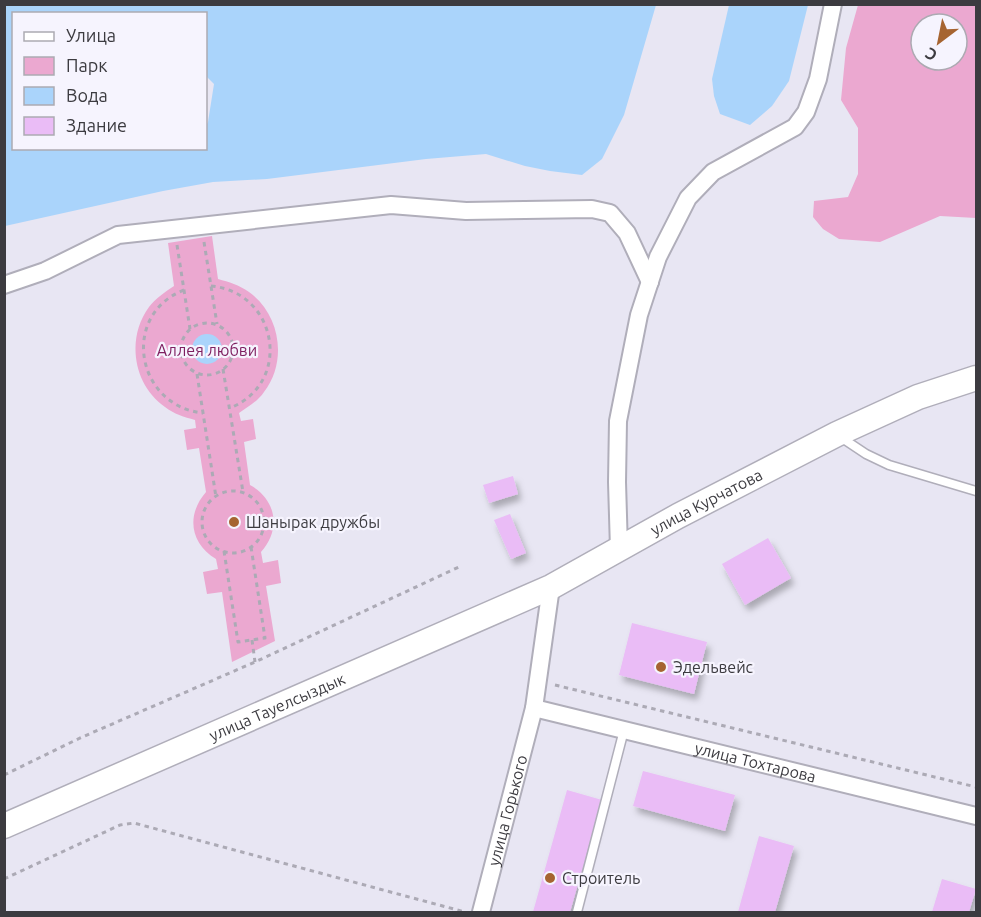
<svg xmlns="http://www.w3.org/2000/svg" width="981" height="917" font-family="Ubuntu,sans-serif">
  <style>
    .green { fill: #eba8d0; fill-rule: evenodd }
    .water { fill: #aad4fb; fill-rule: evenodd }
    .building { fill: #eabcf6; filter: url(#shadow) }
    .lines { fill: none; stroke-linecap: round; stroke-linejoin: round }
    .lane-casing { stroke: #b0aeba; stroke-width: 11 }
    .street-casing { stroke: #b0aeba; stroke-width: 20 }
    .secondary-casing { stroke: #b0aeba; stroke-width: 27 }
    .path { stroke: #acaab5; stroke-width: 3; stroke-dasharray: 4.5 4.5; stroke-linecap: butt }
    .lane { stroke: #fff; stroke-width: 8 }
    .street { stroke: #fff; stroke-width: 16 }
    .secondary { stroke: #fff; stroke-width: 24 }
    .poi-dot { fill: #a66431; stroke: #f6f4fe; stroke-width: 2 }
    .labels { text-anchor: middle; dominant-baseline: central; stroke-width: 4.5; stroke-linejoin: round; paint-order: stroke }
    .park-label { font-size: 16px; fill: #7e1f60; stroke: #f6f4fe }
    .street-label { font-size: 16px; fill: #3c3b40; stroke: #f6f4fe }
    .poi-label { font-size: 16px; fill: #3c3b40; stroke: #f6f4fe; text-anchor: start }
  </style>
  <defs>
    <filter id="shadow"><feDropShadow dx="3.5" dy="6" stdDeviation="3" flood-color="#0004"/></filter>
  </defs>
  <rect width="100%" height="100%" fill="#e8e6f3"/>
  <!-- green -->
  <g class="green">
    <path d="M858 5H976V218L940 216 880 242 839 239 823 229 813 217 814 201 848 197 858 174V128L841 100 846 48ZM921 24H957V60H921Z"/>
    <path d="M212 236 218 279C229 282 239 285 249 292 280 314 288 361 264 392 258 401 248 407 239 413L241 421 253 419 256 439 244 442 250 485C277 500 281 530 261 552L263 563 278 560 281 583 266 586 275 641 232 662 222 592 207 594 203 572 218 569 216 559C190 543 186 515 206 492L199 448 187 450 184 430 196 428 195 420C184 417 174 414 165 407 133 385 126 338 149 307 156 298 165 292 174 286L168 243Z"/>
  </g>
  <!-- water -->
  <g class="water">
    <path d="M4 5 5 4 656 5 624 115 602 159 582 175 550 171 525 166 486 154 426 159 267 179 213 182 163 191 5 226ZM14 14H206V76L214 84 208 122 206 126V148H14Z"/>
    <polygon points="729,5 808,5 789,81 772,106 750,125 720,114 714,96 712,79"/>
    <circle cx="207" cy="349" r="15"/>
  </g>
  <!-- building -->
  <g class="building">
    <polygon points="513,476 518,494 489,503 483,485"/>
    <polygon points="510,514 526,553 511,559 494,520"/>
    <polygon points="768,538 791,578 745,605 722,564"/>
    <polygon points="632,623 707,642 694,694 619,675"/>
    <polygon points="643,771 735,795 725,831 633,806"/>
    <polygon points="567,790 602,800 570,912 533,912"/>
    <polygon points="759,836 794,846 775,912 738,912"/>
    <polygon points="942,879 976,889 969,912 932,912"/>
  </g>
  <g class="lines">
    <!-- lane casing -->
    <g class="lane-casing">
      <g id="lane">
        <polyline points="839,436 866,454 889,465 976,491"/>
        <polyline points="577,912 624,730"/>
      </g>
    </g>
    <!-- street casing -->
    <g class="street-casing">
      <g id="street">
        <polyline points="4,285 45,271 118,235 391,205 466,211 592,209 610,213 627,233 650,282"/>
        <polyline points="619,549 617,482 618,421 639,315 658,257 688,198 713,172 795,127 806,112 818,79 833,4"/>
        <path id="s1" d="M534 708 976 816"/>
        <path id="s2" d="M481 912 534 708 551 587"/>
      </g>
    </g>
    <!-- secondary casing -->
    <g class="secondary-casing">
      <g id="secondary">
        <path id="s3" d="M4 826 551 587 678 516 837 434 918 397 976 378"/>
      </g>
    </g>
    <!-- path -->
    <g class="path">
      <polyline points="204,242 217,324"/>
      <polyline points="177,245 190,329"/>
      <path d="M211 286C278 292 293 383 230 408"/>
      <path d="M184 290C120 315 136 406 203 413"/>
      <circle cx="207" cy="349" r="26"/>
      <polyline points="223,369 243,492"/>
      <polyline points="197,374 216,497"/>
      <circle cx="233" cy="522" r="31"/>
      <polyline points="224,551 238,642 265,638 251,547"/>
      <polyline points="252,640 255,662"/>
      <polyline points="555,685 976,787"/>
      <polyline points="4,775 80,738 255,662 461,566"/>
      <polyline points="4,879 120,825 134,823 465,912"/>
    </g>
    <!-- lane -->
    <use href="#lane" class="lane"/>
    <!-- street -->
    <use href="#street" class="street"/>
    <!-- secondary -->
    <use href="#secondary" class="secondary"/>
  </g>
  <!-- markers -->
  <g class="poi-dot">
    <circle cx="234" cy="522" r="6"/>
    <circle cx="661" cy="667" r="6"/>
    <circle cx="550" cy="878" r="6"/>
  </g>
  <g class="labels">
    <!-- park labels -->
    <g class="park-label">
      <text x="207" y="350">Аллея любви</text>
    </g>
    <!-- street labels -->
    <g class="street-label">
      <text stroke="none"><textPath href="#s3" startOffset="774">улица Курчатова</textPath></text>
      <text stroke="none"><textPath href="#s3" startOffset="298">улица Тауелсыздык</textPath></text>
      <text stroke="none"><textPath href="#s1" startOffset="228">улица Тохтарова</textPath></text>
      <text stroke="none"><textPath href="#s2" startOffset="105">улица Горького</textPath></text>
    </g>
    <!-- poi labels -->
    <g class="poi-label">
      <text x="246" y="522">Шанырак дружбы</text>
      <text x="673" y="667">Эдельвейс</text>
      <text x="562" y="878">Строитель</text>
    </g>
  </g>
  <!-- border -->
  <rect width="981" height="917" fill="none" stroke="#3c3b40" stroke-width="12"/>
  <!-- legend -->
  <rect x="12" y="12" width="195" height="138" fill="#f6f4fe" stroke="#acaab2" stroke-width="1.5"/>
  <rect x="24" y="32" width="30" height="9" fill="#ffffff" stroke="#acaab2" stroke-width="1.5"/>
  <text x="66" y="42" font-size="18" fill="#3c3b40">Улица</text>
  <rect x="24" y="57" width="30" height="18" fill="#eba8d0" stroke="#acaab2" stroke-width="1.5"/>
  <text x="66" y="72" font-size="18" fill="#3c3b40">Парк</text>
  <rect x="24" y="87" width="30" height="18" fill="#aad4fb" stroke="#acaab2" stroke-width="1.5"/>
  <text x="66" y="102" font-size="18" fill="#3c3b40">Вода</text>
  <rect x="24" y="117" width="30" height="18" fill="#eabcf6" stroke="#acaab2" stroke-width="1.5"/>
  <text x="66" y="132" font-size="18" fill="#3c3b40">Здание</text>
  <!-- north arrow -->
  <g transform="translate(939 42) rotate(212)"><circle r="28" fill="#f6f4fe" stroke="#acaab2" stroke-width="1.5"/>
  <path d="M0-4.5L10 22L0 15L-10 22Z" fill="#a66431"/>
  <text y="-9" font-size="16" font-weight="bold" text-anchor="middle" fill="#3c3b40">С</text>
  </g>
</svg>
